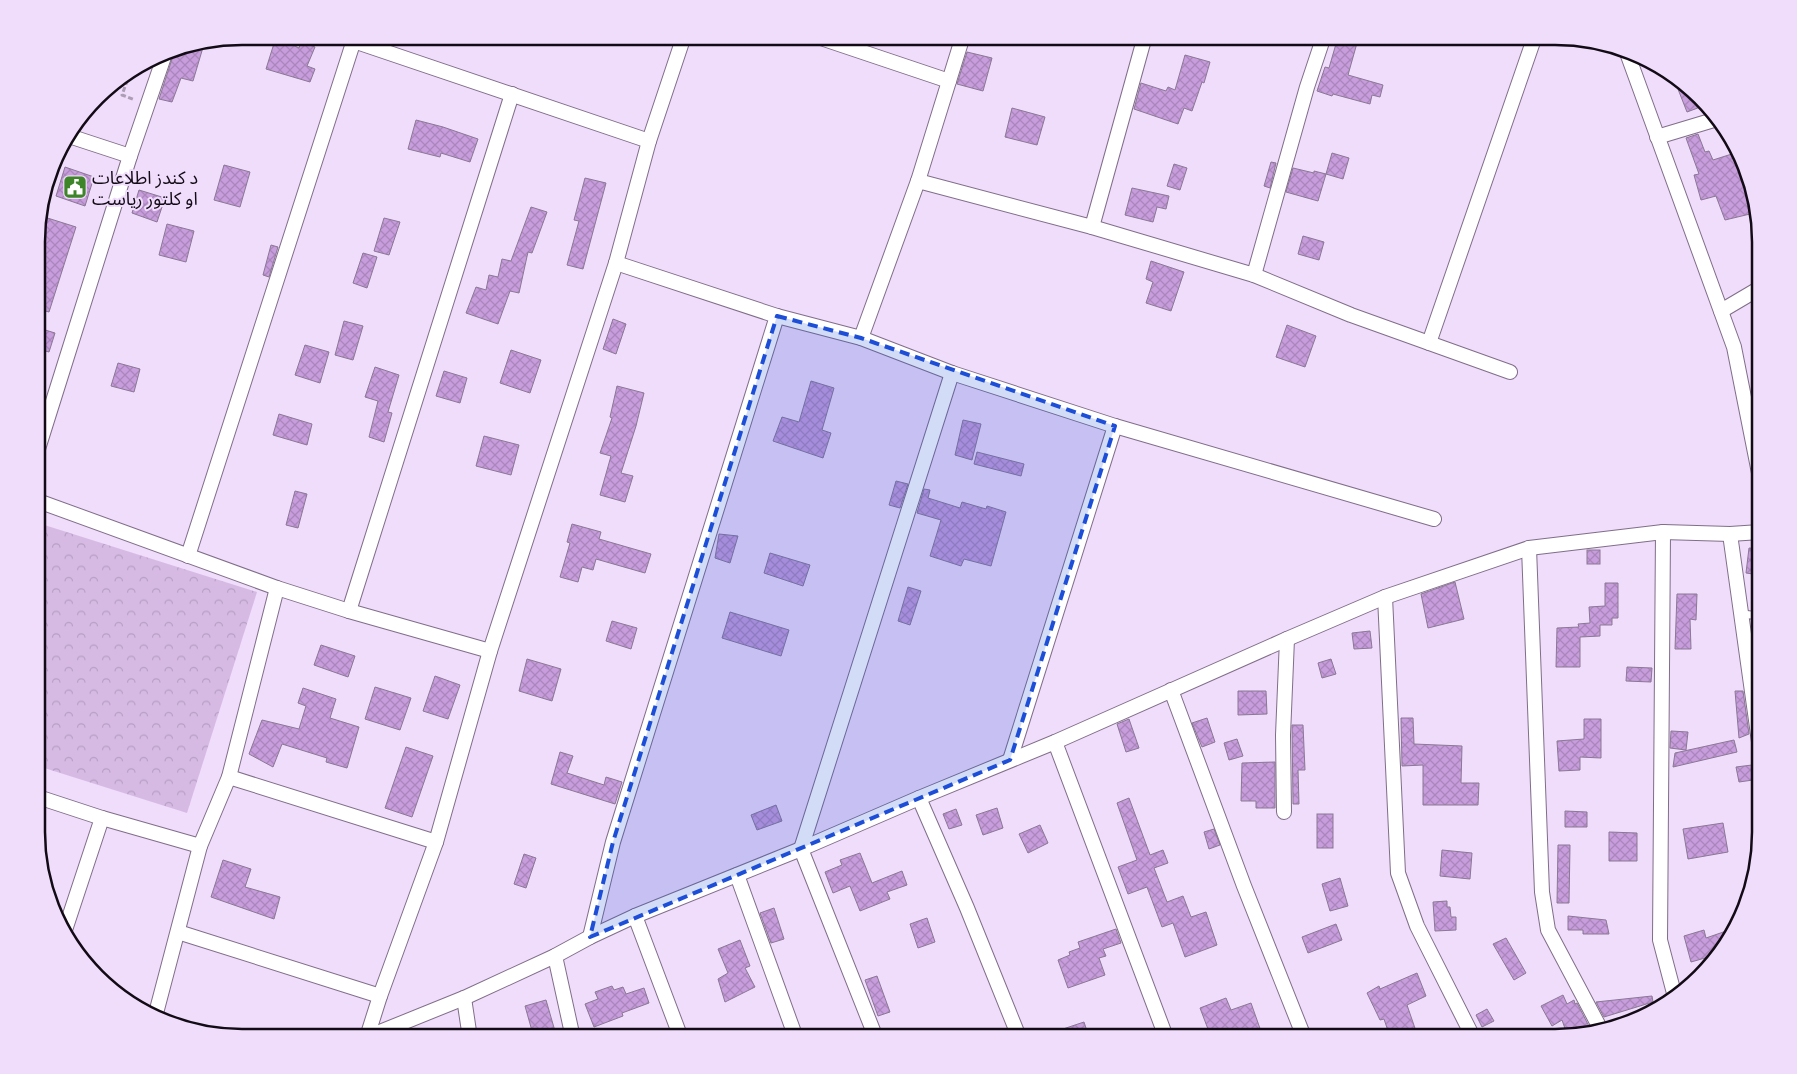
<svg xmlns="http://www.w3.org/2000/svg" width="1797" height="1074" font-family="Ubuntu,'Noto Sans Arabic',sans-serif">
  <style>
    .forest { fill: url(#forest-crowns) }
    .building { fill: url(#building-cross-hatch); stroke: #8a7894 }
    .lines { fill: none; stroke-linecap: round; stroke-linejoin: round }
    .lane-casing { stroke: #806e89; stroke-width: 9 }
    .street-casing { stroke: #806e89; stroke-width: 16 }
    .path { stroke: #ac9cb5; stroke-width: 3; stroke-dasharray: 5 2.5; stroke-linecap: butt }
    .lane { stroke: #fff; stroke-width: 7 }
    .street { stroke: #fff; stroke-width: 14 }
    .marked { fill: #1d4ed8; fill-opacity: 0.2; stroke: #1d4ed8; stroke-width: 4; stroke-dasharray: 10 6; stroke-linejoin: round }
    .labels { text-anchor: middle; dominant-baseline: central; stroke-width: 4; stroke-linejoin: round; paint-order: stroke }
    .poi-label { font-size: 18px; fill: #120b15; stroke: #f0dcfb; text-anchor: start }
    .rim { fill: none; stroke: #120b15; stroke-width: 2.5 }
  </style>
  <defs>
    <pattern id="forest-crowns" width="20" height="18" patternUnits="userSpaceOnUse" patternTransform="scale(1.25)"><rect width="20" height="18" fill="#d6bae4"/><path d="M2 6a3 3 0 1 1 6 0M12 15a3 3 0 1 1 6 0" fill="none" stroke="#b79fc3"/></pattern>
    <pattern id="building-cross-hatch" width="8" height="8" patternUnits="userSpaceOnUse" patternTransform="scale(1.25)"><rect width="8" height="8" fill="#c79ddc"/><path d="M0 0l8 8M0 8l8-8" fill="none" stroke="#aa86bc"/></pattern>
  </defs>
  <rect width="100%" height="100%" fill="#f0dcfb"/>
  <!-- forest -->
  <polygon class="forest" points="38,523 257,592 187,813 38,766"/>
  <!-- building -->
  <g class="building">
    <polygon points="276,37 299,48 301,42 315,47 307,66 315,69 310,82 266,69"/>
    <polygon points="1338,37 1357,43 1348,75 1383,85 1380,97 1372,95 1370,104 1333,94 1332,96 1317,91 1325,67 1329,68"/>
    <polygon points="204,44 193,81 181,78 172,102 159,99 175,50"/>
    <polygon points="967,52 992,58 983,91 957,84"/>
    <polygon points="1185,55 1210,62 1204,83 1202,82 1192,111 1184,108 1178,124 1134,109 1141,83 1166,91 1168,87 1175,90"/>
    <polygon points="1674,79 1690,94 1703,106 1687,112"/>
    <polygon points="1012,108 1045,117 1037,145 1005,137"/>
    <polygon points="416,120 443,127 478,139 470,162 441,153 440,157 408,149"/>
    <polygon points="1698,134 1705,152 1709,151 1713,160 1738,152 1750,176 1755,202 1747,205 1750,214 1725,220 1716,196 1701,200 1694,175 1699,174 1686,138"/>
    <polygon points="1332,153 1349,158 1343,179 1326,174"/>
    <polygon points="1271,162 1276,163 1270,188 1264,186"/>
    <polygon points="1174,164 1187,168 1180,190 1167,186"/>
    <polygon points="224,165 250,172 240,207 214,200"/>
    <polygon points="65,167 94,177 85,206 56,196"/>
    <polygon points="1293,168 1314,173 1314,171 1326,174 1318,201 1286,192"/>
    <polygon points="585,178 606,183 583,269 567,265 579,221 574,220"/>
    <polygon points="1132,188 1169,196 1166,209 1157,207 1153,222 1125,215"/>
    <polygon points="139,190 165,198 157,222 132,213"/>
    <polygon points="531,207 547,212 532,253 528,252 519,293 510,291 498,324 466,313 476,287 486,290 489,275 498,277 502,259 511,261"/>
    <polygon points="38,215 76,227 49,312 38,309"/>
    <polygon points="384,218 400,222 389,255 374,251"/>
    <polygon points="167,224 194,231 186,262 159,255"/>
    <polygon points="1303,236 1324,242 1319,260 1298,254"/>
    <polygon points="271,245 278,247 269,277 263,275"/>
    <polygon points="363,253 377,257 367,288 353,283"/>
    <polygon points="1151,261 1184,272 1171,311 1146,303 1153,282 1146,279"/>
    <polygon points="613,319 626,324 616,354 603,349"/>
    <polygon points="344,321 363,326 353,360 335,355"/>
    <polygon points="1287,325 1316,336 1305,367 1276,357"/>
    <polygon points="42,329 55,333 49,352 38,349 38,342"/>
    <polygon points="305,345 329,352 320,383 295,375"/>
    <polygon points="511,350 541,360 530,393 500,383"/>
    <polygon points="118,363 140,369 134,392 111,386"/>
    <polygon points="375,367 399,375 388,412 392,413 384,442 369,437 378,401 365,397"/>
    <polygon points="444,371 467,378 460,403 436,396"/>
    <polygon points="811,381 834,388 822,430 831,433 823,458 773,441 782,417 799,422"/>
    <polygon points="617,386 644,393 636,426 621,473 633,476 625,502 600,495 611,456 600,453 612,418 610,417"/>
    <polygon points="279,414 312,424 307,445 273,435"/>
    <polygon points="963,420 981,424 972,460 955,455"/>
    <polygon points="484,436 519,445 511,475 476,466"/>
    <polygon points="977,452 1024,464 1021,476 974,464"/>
    <polygon points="896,481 908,484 900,508 889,505"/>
    <polygon points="924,489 930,490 928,498 960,508 962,502 986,509 987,506 1006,512 991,566 964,559 961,566 930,556 941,520 917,513"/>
    <polygon points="295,491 307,494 298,528 286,525"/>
    <polygon points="572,524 601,532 599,539 651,554 645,573 596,559 593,570 582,567 578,582 560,577 570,543 567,542"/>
    <polygon points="719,534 738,536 730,563 715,558"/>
    <polygon points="1749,548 1760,549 1760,575 1746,573"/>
    <rect x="1587" y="550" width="13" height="14"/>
    <polygon points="770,553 810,565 803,586 764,573"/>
    <polygon points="1455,582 1464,619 1428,628 1421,594"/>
    <polygon points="1605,583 1618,583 1618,618 1612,618 1612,625 1600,625 1600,636 1580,637 1580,667 1556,667 1557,628 1579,627 1578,624 1590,623 1589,607 1605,606"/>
    <polygon points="908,587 921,591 910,625 898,621"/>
    <polygon points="1677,594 1697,594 1696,620 1690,619 1691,649 1675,649"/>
    <polygon points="730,612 789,630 781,656 722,638"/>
    <polygon points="612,621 637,628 631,649 606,641"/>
    <polygon points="1370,631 1372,648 1354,649 1352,633"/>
    <polygon points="321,645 355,656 348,677 314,665"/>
    <polygon points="527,659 561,669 552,701 519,691"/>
    <polygon points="1331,659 1336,674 1322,678 1318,663"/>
    <polygon points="1627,667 1652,668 1651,682 1626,681"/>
    <polygon points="435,676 460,685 448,719 423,711"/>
    <polygon points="375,687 411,698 400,730 365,719"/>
    <polygon points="303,688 336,699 330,718 359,727 347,768 326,762 327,758 282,744 273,767 249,754 262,720 299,729 306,706 298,703"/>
    <polygon points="1238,691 1266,691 1267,714 1238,715"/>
    <polygon points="1735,691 1743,691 1749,734 1739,738"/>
    <polygon points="1207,718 1215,742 1202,747 1192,723"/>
    <polygon points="1401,718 1413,718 1414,744 1462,746 1461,783 1479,783 1478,805 1423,805 1423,765 1402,766"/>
    <polygon points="1129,719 1139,748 1126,752 1117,724"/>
    <polygon points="1584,719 1601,719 1601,758 1580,757 1580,770 1559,771 1557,741 1584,739"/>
    <polygon points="1292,725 1303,725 1305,770 1298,770 1299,804 1293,804"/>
    <polygon points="1671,731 1688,732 1686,750 1670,748"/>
    <polygon points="1237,739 1243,756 1229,760 1224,743"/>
    <polygon points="1734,740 1737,752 1673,767 1675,753"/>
    <polygon points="406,747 433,756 412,817 385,808"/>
    <polygon points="560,752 573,756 567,773 604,785 606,777 622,782 615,804 551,784"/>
    <polygon points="1275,762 1275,808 1256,808 1256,801 1241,801 1242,763"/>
    <polygon points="1760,764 1760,779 1739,782 1736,767"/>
    <polygon points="1129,798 1150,855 1163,850 1168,863 1154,868 1167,902 1183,896 1191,917 1206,912 1217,945 1185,957 1173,923 1162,927 1147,887 1128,894 1118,867 1137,860 1117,803"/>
    <polygon points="776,805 782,821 757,830 751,815"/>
    <polygon points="997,808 1003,828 983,835 976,815"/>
    <polygon points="956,809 962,825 949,829 943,814"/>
    <polygon points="1565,811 1587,812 1587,827 1565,827"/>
    <rect x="1317" y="814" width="16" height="34"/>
    <polygon points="1723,823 1728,852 1688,859 1683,829"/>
    <polygon points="1040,825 1048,843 1028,853 1019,834"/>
    <polygon points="1214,829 1220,845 1209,849 1204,832"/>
    <polygon points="1609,832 1637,833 1637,861 1609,861"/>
    <polygon points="1558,845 1570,845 1569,903 1557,903"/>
    <polygon points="1442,850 1472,853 1470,879 1440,876"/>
    <polygon points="860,853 872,883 902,871 907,885 887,892 890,899 860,911 850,886 833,893 825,872 842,865 840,860"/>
    <polygon points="524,854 536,858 526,888 514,884"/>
    <polygon points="223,860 251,869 245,887 280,897 274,919 211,897"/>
    <polygon points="1340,878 1348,906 1330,911 1322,884"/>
    <polygon points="1447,901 1447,907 1450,907 1451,917 1456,917 1456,930 1435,931 1433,902"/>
    <polygon points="774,908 784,939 771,943 760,913"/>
    <polygon points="1568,916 1606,920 1609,934 1583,934 1583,930 1568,930"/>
    <polygon points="927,918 935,942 918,948 910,924"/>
    <polygon points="1336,924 1342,940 1308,953 1302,937"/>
    <polygon points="1735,928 1733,935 1719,954 1691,962 1684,936 1704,930 1706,938"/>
    <polygon points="1116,929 1121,943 1103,949 1106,956 1099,958 1105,975 1068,988 1058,960 1070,955 1069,952 1080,948 1078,942"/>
    <polygon points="1506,938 1526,973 1514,980 1493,944"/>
    <polygon points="740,940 750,966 745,968 755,987 725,1002 718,979 728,973 718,949"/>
    <polygon points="1417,973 1426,996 1407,1005 1418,1037 1390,1037 1384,1019 1380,1020 1367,993 1379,986 1380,989"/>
    <polygon points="877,976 890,1012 878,1016 865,980"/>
    <polygon points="612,986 614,990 623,987 626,994 644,988 649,1003 622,1013 623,1016 594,1027 585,1004 598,999 595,992"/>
    <polygon points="1563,995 1567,1004 1574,1000 1575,1004 1577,1003 1591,1030 1568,1037 1562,1020 1552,1026 1541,1006"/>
    <polygon points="1652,996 1653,1002 1604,1017 1596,1002"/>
    <polygon points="1226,998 1231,1010 1251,1003 1263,1037 1211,1037 1200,1008"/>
    <polygon points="546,1000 557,1038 534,1038 525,1006"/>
    <polygon points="1487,1009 1494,1021 1482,1027 1476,1015"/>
    <polygon points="1084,1022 1089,1037 1046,1037 1045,1035"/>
  </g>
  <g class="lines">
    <!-- lane casing -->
    <g class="lane-casing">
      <polyline id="lane" points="1742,614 1760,616"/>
    </g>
    <!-- street casing -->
    <g class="street-casing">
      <g id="street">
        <polyline points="339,36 649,141 616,263 490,651 436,842 380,996 367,1037"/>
        <polyline points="815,36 949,81"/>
        <polyline points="1626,50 1734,347 1760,478"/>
        <polyline points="69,136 130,156"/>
        <polyline points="1657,137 1717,119"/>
        <polyline points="649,141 684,36"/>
        <polyline points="918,181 1092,227 1254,275 1351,315 1510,372"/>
        <polyline points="1092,227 1145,36"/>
        <polyline points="616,263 777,316 861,338 952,373 1115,426 1434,519"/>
        <polyline points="1254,275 1307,87 1324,36"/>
        <polyline points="1721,311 1760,288"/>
        <polyline points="861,338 918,181 963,36"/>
        <polyline points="1429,343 1535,36"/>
        <polyline points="38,449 130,156 166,51"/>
        <polyline points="38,501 277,588 349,611 490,651"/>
        <polyline points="1663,532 1660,940 1675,997"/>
        <polyline points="1730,534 1760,749"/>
        <polyline points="1529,548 1542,892 1548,930 1600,1028"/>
        <polyline points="188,556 354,40"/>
        <polyline points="1385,597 1398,873 1417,926 1473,1037"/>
        <polyline points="349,611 512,94"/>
        <polyline points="1171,690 1244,886 1304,1037"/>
        <polyline points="1055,742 1166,1037"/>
        <polyline points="1010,760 1115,426"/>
        <polyline points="229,777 436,842"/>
        <polyline points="38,797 102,818 200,846"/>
        <polyline points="919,798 967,908 1019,1037"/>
        <polyline points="1284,812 1283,735 1287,639"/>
        <polyline points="737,875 796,1038"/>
        <polyline points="635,916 681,1038"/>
        <polyline points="65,930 102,818"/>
        <polyline points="178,932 380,996"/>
        <polyline points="590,937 613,842 777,316"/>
        <polyline points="555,956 573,1038"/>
        <polyline points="464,998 470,1038"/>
        <polyline points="155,1017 200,846 229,777 277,588"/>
        <polyline points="365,1038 464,998 555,956 590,937 635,916 801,849 919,798 1055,742 1287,639 1385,597 1529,548 1663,532 1730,534 1760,532"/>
        <polyline points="876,1038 801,849 952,373"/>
      </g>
    </g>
    <!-- path -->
    <polyline class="path" points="130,73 122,95 135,100"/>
    <!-- lane -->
    <use href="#lane" class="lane"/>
    <!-- street -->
    <use href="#street" class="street"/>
  </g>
  <!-- marked area -->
  <path class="marked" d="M777 316 861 338 1115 426 1010 760 590 937 613 842Z"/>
  <!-- icons -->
  <defs>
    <g id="civic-square" transform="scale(1.25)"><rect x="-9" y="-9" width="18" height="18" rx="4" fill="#3e8428" stroke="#f0dcfb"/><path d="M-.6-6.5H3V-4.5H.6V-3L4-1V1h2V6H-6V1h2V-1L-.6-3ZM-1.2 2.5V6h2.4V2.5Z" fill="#fff"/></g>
  </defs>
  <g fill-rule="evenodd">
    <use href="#civic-square" x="75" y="187"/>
  </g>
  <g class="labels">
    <!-- poi labels -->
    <g class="poi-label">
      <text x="92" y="177">د کندز اطلاعات<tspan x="92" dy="21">او کلتور ریاست</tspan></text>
    </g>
  </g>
  <!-- crop -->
  <path d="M0 0H1797V1074H0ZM242 45H1555A197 197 0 0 1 1752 242V832A197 197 0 0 1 1555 1029H242A197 197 0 0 1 45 832V242A197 197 0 0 1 242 45Z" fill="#f0dcfb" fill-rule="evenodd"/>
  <path class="rim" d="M242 45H1555A197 197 0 0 1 1752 242V832A197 197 0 0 1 1555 1029H242A197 197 0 0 1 45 832V242A197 197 0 0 1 242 45Z"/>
</svg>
